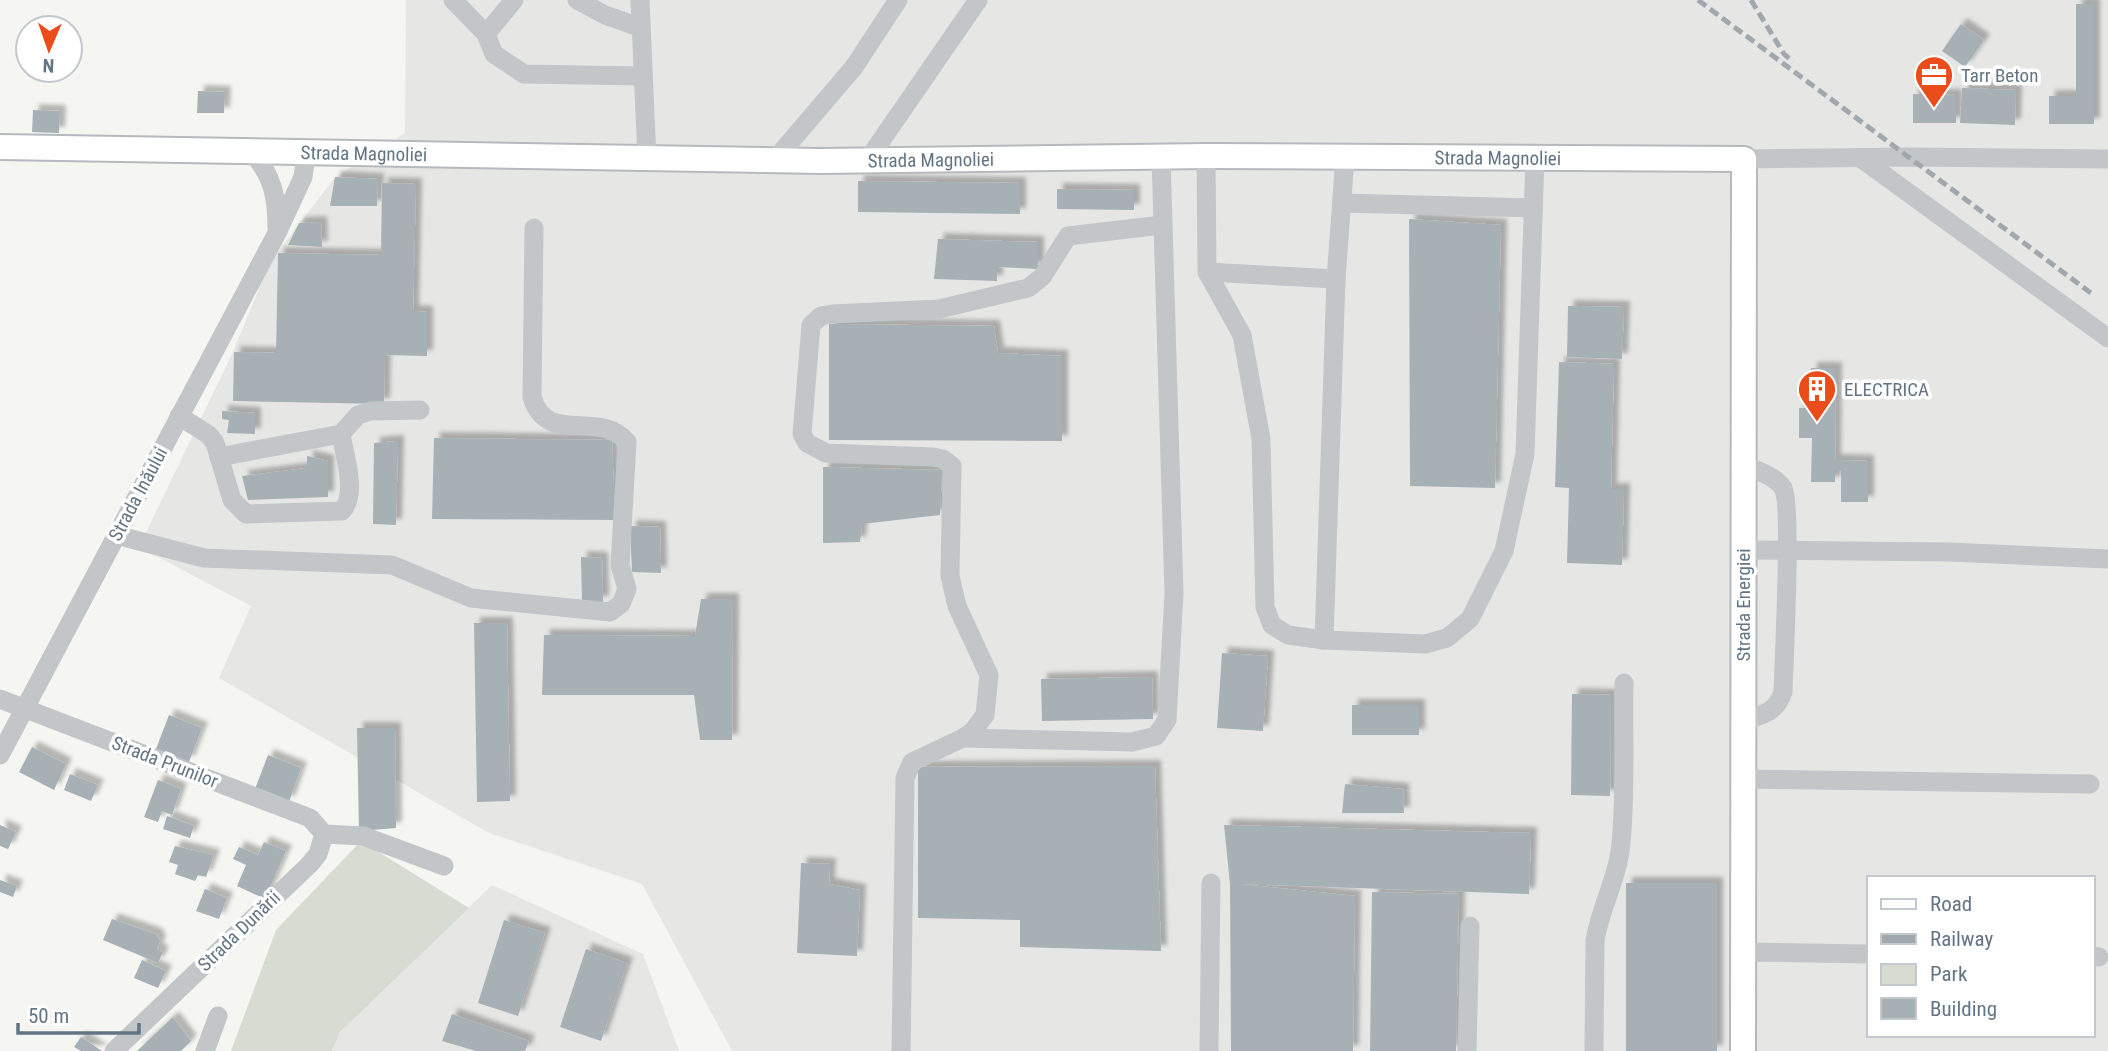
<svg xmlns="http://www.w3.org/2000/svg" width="2108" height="1051" font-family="'Roboto Condensed',sans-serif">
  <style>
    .built { fill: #e6e7e5; fill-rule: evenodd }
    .green { fill: #d6dcd2 }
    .building { fill: #a7b0b5; filter: url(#shadow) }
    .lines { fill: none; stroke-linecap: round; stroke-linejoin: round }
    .major-casing { stroke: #b5b9bd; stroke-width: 28 }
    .minor { stroke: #c2c6c9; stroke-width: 19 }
    .major { stroke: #fff; stroke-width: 24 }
    .rail { stroke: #a0a7ad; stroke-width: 5; stroke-dasharray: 10 5; stroke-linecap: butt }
    .labels { text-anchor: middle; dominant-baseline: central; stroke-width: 7; stroke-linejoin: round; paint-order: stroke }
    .poi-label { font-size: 19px; fill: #637584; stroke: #fff; text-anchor: start }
    .street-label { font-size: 19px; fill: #637584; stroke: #fff }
  </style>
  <defs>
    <filter id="shadow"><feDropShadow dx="6" dy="-6" stdDeviation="2" flood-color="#0004"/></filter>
  </defs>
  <rect width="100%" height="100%" fill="#f5f5f1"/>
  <!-- built -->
  <g class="built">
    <path d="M406 0H2108V1051H732L642 884 489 833 219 678 251 606 139 547 232 354 270 262 335 177 405 133ZM1868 878H2092V1035H1868Z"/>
    <polygon points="492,885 643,954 679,1051 332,1051 340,1032"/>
  </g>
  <!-- green -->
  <polygon class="green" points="361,841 469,908 340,1032 332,1051 231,1051 276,930"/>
  <!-- building -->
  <g class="building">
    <polygon points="2076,4 2094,4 2094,124 2049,124 2049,96 2076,96"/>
    <polygon points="1961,24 1984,40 1965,67 1942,51"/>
    <polygon points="1962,88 2016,90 2015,125 1960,123"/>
    <polygon points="198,91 225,92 224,113 197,113"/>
    <polygon points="1913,94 1956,95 1956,123 1913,123"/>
    <polygon points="33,110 60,111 59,133 32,132"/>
    <polygon points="335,177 378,179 377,206 330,206"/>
    <polygon points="858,181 1020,183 1020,214 858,212"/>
    <polygon points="382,183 416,184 413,311 427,312 427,356 385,355 384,404 233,401 234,352 276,353 278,253 381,255"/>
    <polygon points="1057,189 1134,190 1134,210 1057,209"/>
    <polygon points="1409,219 1501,225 1495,488 1410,486"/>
    <polygon points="321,222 322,247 288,245 299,223"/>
    <polygon points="938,239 1038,242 1038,269 997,267 997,281 934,279"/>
    <polygon points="1568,306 1624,307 1622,359 1567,357"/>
    <polygon points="829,324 994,326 998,353 1062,356 1062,441 829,440"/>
    <polygon points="1559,362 1614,364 1611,489 1624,489 1622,565 1567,563 1569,488 1555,487"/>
    <polygon points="1811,368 1836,368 1835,460 1868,461 1868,502 1841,502 1841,471 1835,471 1835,482 1811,482 1812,438 1799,438 1799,408 1810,408"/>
    <polygon points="222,411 255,413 255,434 227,433 229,420 222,419"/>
    <polygon points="434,438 612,440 615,520 432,519"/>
    <polygon points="398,441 396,525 373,524 374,443"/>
    <polygon points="307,456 328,461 328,497 248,500 242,476 307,468"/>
    <polygon points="823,467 942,470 940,515 862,524 860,542 823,543"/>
    <polygon points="630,526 660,527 661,573 632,572"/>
    <polygon points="581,557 602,558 603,602 582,602"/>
    <polygon points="701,599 733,599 732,740 700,740 694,695 542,695 544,635 695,636"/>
    <polygon points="474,623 507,623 510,801 477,802"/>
    <polygon points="1222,653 1268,656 1263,731 1217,728"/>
    <polygon points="1152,677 1153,719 1042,721 1041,679"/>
    <polygon points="1572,694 1611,695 1610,796 1571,795"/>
    <rect x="1352" y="705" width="67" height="30"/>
    <polygon points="169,715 202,728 189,762 156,749"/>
    <polygon points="357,728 395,728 396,828 359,831"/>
    <polygon points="32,747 66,764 54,790 19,772"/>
    <polygon points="268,755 301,768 289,802 255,789"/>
    <polygon points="1155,766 1161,951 1020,947 1020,920 918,918 918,767"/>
    <polygon points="70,774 98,785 91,801 64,790"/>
    <polygon points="158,780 181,789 172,815 162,811 158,822 144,817"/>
    <polygon points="1345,784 1403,789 1404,813 1342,813"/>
    <polygon points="167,816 194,826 190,838 163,829"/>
    <polygon points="0,825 16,832 8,849 0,846"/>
    <polygon points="1224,825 1531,833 1529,894 1239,884 1355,896 1353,1051 1231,1051 1230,884"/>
    <polygon points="264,842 286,851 265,899 237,886 246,865 233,859 239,847 258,855"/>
    <polygon points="175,846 214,855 206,877 198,875 195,881 175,874 178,865 169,862"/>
    <polygon points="801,863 830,864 829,884 860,890 857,956 797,953"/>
    <polygon points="0,880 17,886 13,897 0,892"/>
    <rect x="1626" y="883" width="91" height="168"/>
    <polygon points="205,889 227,898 219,919 196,911"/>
    <polygon points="1372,892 1459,894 1456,1051 1370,1051"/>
    <polygon points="112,919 156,934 160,941 157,949 163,952 158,963 103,940"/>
    <polygon points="504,920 545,933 518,1016 478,1003"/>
    <polygon points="586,949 627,963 601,1041 560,1027"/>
    <polygon points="142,960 166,971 158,988 134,978"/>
    <polygon points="452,1014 529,1041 525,1051 476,1051 442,1041"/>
    <polygon points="173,1017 191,1041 181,1051 137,1051"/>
    <polygon points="81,1037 102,1051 81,1051 74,1047"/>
  </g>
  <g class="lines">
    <!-- major casing -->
    <g class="major-casing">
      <g id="major">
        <path id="s1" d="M0 147 821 161 1206 156 1744 159 1743 1051"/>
      </g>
    </g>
    <!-- minor -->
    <g class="minor">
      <polyline points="453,0 486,34"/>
      <polyline points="514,0 486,34 494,54 524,74 642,76"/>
      <polyline points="577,0 605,15 639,27"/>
      <polyline points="640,0 647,159"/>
      <path d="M252 153C273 175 277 198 277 228"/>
      <polyline points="1206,156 1207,272 1242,335 1261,439 1265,607 1272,625 1288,635 1324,640 1425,644 1447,638 1470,619 1504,551 1525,454 1535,158"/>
      <polyline points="1744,159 1910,157 2108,159"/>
      <polyline points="1862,159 2108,338"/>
      <polyline points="774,161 854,67 898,0"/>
      <polyline points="867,161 978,0"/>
      <polyline points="1342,203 1533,208"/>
      <polyline points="1207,272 1336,279"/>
      <path d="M179 416 209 435 215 443 232 500 246 514 342 511C358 493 344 455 341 434"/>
      <polyline points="219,457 341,434 358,415 371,411 420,410"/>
      <path d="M116 535 204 558 392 565 471 598 610 612 621 604 627 589 620 565 627 442C598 408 547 447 532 397L534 228"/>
      <polyline points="1743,550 1949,552 2108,559"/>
      <polyline points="1324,640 1336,279 1345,157"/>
      <polyline points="0,699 310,818 324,834"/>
      <path d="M1742 721C1762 715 1776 713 1783 692 1784 663 1792 502 1783 488 1775 476 1758 471 1746 466"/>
      <polyline points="963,738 1132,742 1156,736 1167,720 1174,593 1161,157"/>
      <polyline points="0,755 277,233 303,177 306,155"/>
      <polyline points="1743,779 2090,784"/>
      <polyline points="324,834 363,836 444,866"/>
      <polyline points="1743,952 1868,954"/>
      <polyline points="2092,956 2099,957"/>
      <polyline points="114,1051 310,864 318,854 324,834"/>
      <polyline points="205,1051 218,1016"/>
      <polyline points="901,1051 905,778 912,762 963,738 972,732 985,715 989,675 957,606 950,576 952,466 943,459 933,457 826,453 807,443 802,434 811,325 821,316 832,314 939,309 1028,288 1042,277 1068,236 1162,225"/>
      <polyline points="1209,1051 1211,883"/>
      <polyline points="1467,1051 1470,926"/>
      <path d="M1594 1051 1595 941C1600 908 1618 878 1621 843 1626 791 1623 736 1624 683"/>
    </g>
    <!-- major -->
    <use href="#major" class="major"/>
    <!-- rail -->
    <g class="rail">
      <polyline points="1698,0 2091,293"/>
      <polyline points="1751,0 1784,54 1793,62"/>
    </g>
  </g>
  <!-- icons -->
  <defs>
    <g id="office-pin" transform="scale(2.0125)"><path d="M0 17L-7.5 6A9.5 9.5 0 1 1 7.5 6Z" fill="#ea4c1c" stroke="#fff"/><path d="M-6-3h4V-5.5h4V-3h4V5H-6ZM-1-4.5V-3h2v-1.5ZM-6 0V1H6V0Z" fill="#fff"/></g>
    <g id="building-pin" transform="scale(2.0125)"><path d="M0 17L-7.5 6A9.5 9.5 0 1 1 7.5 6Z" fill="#ea4c1c" stroke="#fff"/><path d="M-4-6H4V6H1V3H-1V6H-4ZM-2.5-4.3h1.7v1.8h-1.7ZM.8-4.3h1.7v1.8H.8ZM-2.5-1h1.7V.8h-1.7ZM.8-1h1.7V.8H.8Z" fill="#fff"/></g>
  </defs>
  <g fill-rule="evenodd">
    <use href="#office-pin" x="1934" y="75"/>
    <use href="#building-pin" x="1817" y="389"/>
  </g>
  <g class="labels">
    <!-- poi labels -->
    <g class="poi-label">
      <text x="1961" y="75">Tarr Beton</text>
      <text x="1844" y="389">ELECTRICA</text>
    </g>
    <!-- street labels -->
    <g class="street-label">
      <text stroke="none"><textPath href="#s1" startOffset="364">Strada Magnoliei</textPath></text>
      <text stroke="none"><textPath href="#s1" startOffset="1498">Strada Magnoliei</textPath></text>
      <text stroke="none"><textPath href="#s1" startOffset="931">Strada Magnoliei</textPath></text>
      <text transform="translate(138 494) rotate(-62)">Strada Inăului</text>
      <text transform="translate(1743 605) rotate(-90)">Strada Energiei</text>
      <text transform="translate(165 762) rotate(21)">Strada Prunilor</text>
      <text transform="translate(239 931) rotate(-44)">Strada Dunării</text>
    </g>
  </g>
  <!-- legend -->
  <rect x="1867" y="876" width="228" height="161" fill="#ffffff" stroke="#c1c8ce" stroke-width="2"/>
  <rect x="1881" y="899" width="35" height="10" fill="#ffffff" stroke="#c1c8ce" stroke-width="2"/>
  <text x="1930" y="911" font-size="21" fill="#637584">Road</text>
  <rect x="1881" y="934" width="35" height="10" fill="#a0a7ad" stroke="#c1c8ce" stroke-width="2"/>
  <text x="1930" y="946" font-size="21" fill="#637584">Railway</text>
  <rect x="1881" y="964" width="35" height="21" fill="#d6dcd2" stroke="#c1c8ce" stroke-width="2"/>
  <text x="1930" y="981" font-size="21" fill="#637584">Park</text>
  <rect x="1881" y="998" width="35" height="21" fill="#a7b0b5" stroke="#c1c8ce" stroke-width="2"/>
  <text x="1930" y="1016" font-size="21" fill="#637584">Building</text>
  <!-- north arrow -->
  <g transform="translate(49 49) rotate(182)"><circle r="33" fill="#ffffff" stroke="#c1c8ce" stroke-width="2"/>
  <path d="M0-5L12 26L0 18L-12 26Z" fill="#ea4c1c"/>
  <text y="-10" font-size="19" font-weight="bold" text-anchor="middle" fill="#637584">N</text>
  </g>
  <!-- scale -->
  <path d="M18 1023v10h121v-10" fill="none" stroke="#637584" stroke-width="3.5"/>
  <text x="28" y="1023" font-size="21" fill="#637584" stroke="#ffffff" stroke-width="5" paint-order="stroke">50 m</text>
</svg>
